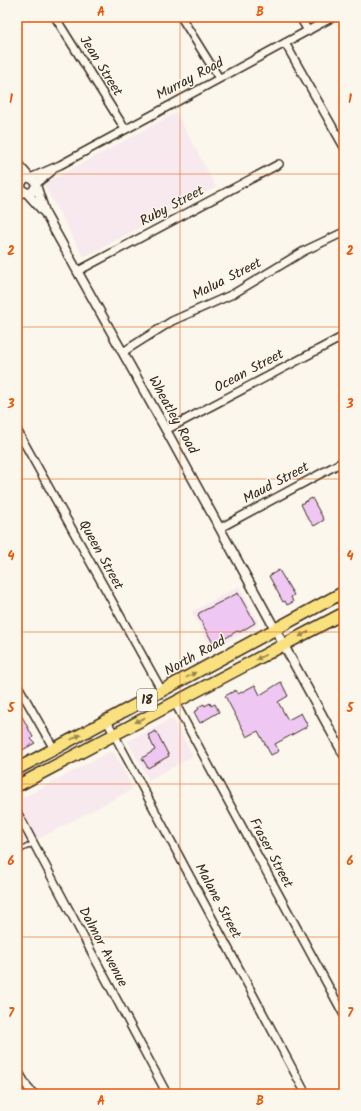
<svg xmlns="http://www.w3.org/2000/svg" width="361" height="1111" font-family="Kalam,sans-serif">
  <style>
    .built { fill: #f7e9ee }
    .building { fill: #eec8f3; stroke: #3b2a1e }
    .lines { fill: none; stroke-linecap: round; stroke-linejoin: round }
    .service-casing { stroke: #3b2a1e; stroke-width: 6 }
    .minor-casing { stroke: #3b2a1e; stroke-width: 10 }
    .tertiary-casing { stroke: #3b2a1e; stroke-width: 11 }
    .trunk-casing { stroke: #3b2a1e; stroke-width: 14 }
    .service { stroke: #fbf7ec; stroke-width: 3.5 }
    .minor { stroke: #fbf7ec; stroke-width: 7 }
    .tertiary { stroke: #fbf7ec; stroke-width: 8 }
    .trunk { stroke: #fae180; stroke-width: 11 }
    .oneway { fill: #9a864f }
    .grid { fill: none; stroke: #e8590c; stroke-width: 1; stroke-opacity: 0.55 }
    .labels { text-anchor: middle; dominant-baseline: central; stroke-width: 3; stroke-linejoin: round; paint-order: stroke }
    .shield { fill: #fbf7ec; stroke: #75685c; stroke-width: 1 }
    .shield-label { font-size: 13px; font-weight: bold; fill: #3b2a1e }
    .street-label { font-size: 14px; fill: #3b2a1e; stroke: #fbf7ec }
    .neatline { fill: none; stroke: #e8590c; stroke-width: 1.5 }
    .grid-label { font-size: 13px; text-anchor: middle; font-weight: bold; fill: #e8590c }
  </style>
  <rect width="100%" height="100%" fill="#fbf7ec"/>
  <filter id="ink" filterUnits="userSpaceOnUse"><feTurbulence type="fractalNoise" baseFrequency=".025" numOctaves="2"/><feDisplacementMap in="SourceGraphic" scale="8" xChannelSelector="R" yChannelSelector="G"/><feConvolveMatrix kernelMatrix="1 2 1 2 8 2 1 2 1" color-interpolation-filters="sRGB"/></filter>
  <g filter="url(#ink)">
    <!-- built -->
    <g class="built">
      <polygon points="176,113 216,187 84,257 45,187 46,183"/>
      <polygon points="239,586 258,622 257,626 212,650 192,612"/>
      <polygon points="170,720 174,721 193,756 149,780 128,741"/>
      <polygon points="109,752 114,753 133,789 17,850 17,801"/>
    </g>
    <!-- building -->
    <g class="building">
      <polygon points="312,498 324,520 314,526 307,517 301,504"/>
      <polygon points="279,570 294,595 291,597 293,602 287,605 285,601 283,602 269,576"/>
      <polygon points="238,593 255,623 240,632 237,631 216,644 213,643 198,616 199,613"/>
      <polygon points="281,682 288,696 278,702 288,720 301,713 308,726 275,744 279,751 271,755 258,731 247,737 225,696 236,690 238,694 255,685 260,695"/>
      <polygon points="210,703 211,706 215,704 219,712 200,723 194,712 199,709 198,707 204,704 205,706"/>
      <polygon points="17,707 33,737 31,739 35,743 17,753"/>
      <polygon points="156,731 169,756 148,768 142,758 155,750 148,735"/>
    </g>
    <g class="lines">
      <!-- service casing -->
      <g class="service-casing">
        <polyline id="service" points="17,852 34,843"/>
      </g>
      <!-- minor casing -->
      <g class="minor-casing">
        <g id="minor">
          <polyline points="55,17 125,129"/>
          <polyline points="181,17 219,78"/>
          <polyline points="300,17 308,31"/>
          <polyline points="285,43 344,147"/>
          <polyline points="30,178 60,165 333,17"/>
          <polyline points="36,184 52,171"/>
          <polyline points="17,195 26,192"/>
          <polyline points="78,271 279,164"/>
          <polyline points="123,352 172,321 233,294 304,251 344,232"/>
          <polyline points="17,430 162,691"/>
          <polyline points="166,430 344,336"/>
          <polyline points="220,528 344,461"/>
          <polyline points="17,684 54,749"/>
          <polyline points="175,703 344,1015"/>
          <polyline points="107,721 306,1094"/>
          <polyline points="17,812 167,1094"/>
          <polyline points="17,1069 28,1088 34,1094"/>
        </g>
      </g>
      <!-- tertiary casing -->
      <g class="tertiary-casing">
        <g id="tertiary">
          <polyline points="17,163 29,177"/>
          <path d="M36 186 32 192 27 193 22 190 21 185C23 177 30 175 35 182L46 215 166 430 344 755"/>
          <polyline points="27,193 43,211"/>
        </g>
      </g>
      <!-- trunk casing -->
      <g class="trunk-casing">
        <g id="trunk">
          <polyline points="17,769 344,592"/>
          <polyline points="17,786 344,613"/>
        </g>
      </g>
      <!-- service -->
      <use href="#service" class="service"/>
      <!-- minor -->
      <use href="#minor" class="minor"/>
      <!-- tertiary -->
      <use href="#tertiary" class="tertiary"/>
      <!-- trunk -->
      <use href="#trunk" class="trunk"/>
    </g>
    <!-- one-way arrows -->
    <defs><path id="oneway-solid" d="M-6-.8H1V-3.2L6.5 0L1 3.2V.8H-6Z"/></defs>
    <g class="oneway">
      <use href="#oneway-solid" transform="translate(304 634) rotate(152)"/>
      <use href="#oneway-solid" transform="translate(261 657) rotate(152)"/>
      <use href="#oneway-solid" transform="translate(191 675) rotate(-29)"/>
      <use href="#oneway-solid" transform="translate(140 720) rotate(153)"/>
      <use href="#oneway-solid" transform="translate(76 737) rotate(-28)"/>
    </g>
  </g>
  <!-- grid -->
  <path class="grid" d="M180 17V1094M17 174H344M17 327H344M17 479H344M17 632H344M17 784H344M17 937H344"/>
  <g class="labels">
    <!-- shield labels -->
    <rect class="shield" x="137" y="689" width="20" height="22" rx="3"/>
    <g class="shield-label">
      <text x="147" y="700">18</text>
    </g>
    <!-- street labels -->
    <g class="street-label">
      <text transform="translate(101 66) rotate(58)">Jean Street</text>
      <text transform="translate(190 79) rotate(-28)">Murray Road</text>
      <text transform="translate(172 206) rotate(-28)">Ruby Street</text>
      <text transform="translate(227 279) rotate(-27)">Malua Street</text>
      <text transform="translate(249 371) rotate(-28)">Ocean Street</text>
      <text transform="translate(173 415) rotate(61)">Wheatley Road</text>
      <text transform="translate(276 483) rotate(-28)">Maud Street</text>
      <text transform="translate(101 555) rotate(61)">Queen Street</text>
      <text transform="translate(195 656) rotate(-29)">North Road</text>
      <text transform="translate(271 853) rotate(62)">Fraser Street</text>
      <text transform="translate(218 901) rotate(62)">Malane Street</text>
      <text transform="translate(103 947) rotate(62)">Dalmor Avenue</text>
    </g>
  </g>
  <!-- margin -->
  <rect width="361" height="1111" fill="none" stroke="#fbf7ec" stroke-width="44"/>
  <rect x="22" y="22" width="317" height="1067" class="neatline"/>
  <g class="grid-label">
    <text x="101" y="16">A</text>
    <text x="260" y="16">B</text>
    <text x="11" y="103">1</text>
    <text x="350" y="103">1</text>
    <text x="11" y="255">2</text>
    <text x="350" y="255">2</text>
    <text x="11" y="408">3</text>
    <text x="350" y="408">3</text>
    <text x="11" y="560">4</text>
    <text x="350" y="560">4</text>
    <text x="11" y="712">5</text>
    <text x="350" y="712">5</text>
    <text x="11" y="865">6</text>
    <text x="350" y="865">6</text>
    <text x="11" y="1017">7</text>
    <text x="350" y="1017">7</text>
    <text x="101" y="1105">A</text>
    <text x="260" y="1105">B</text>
  </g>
</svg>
